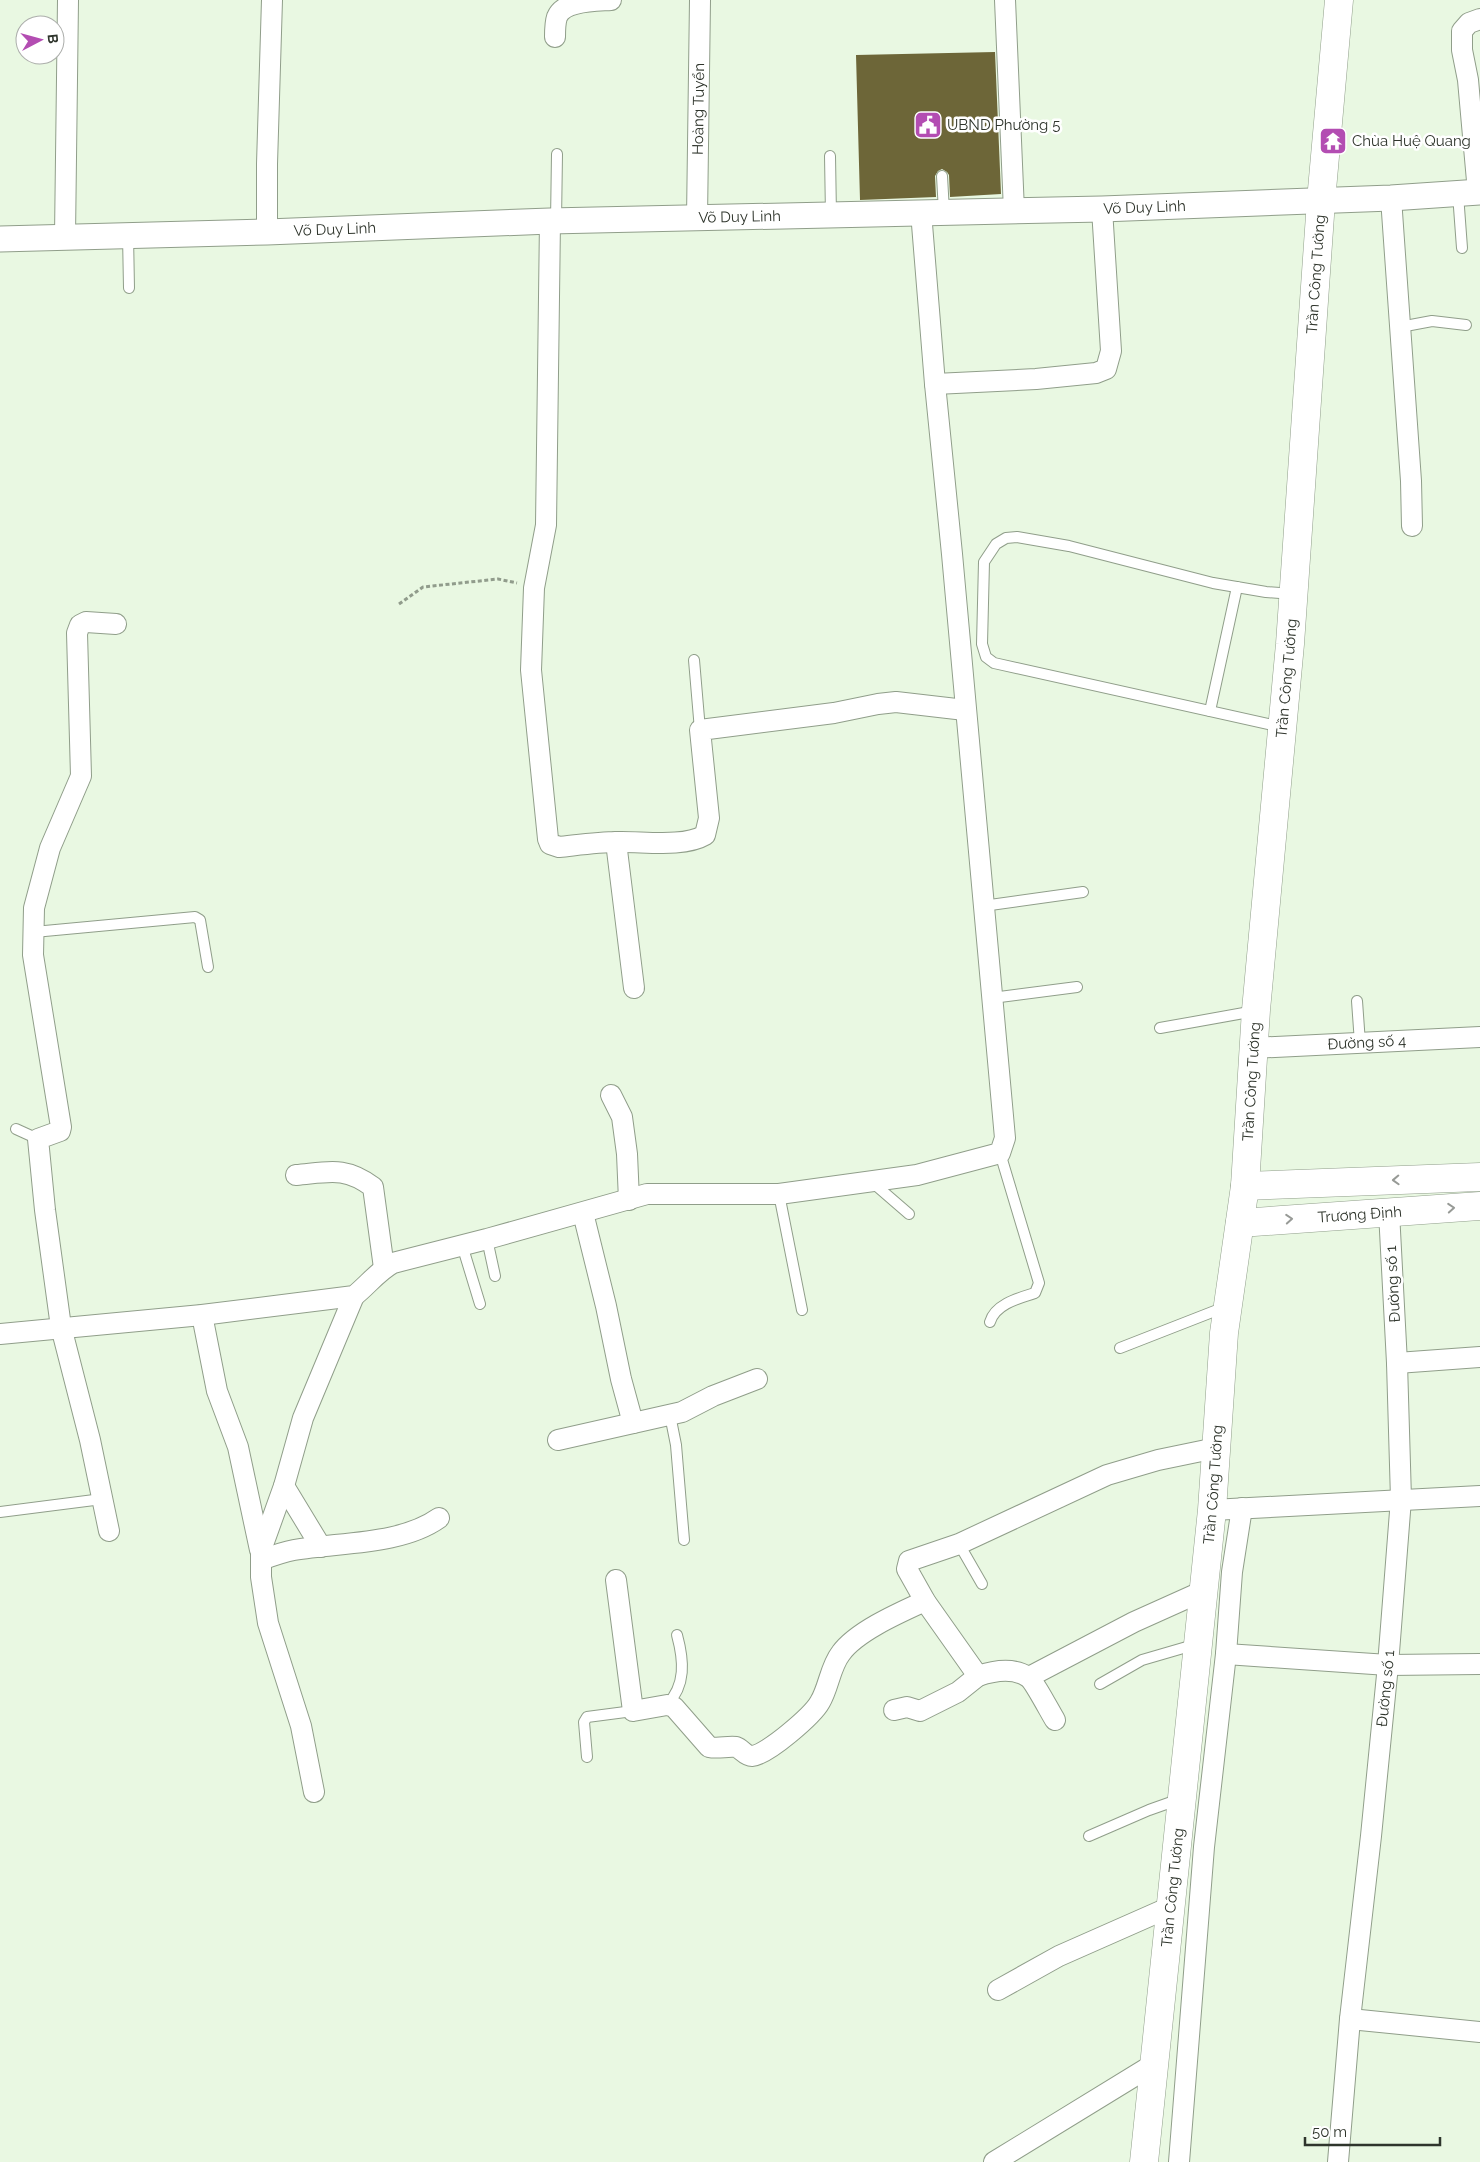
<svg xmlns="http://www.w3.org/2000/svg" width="1480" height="2162" font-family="Raleway,sans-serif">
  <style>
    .building { fill: #6d6638 }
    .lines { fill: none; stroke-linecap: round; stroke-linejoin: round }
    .service-casing { stroke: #909e8a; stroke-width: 12 }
    .minor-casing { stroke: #909e8a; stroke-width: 22 }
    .tertiary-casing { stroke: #909e8a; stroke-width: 27 }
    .secondary-casing { stroke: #909e8a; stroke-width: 29 }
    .path { stroke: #919c8c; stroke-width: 3; stroke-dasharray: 4 2.5; stroke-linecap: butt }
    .service { stroke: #fff; stroke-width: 10 }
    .minor { stroke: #fff; stroke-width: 20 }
    .tertiary { stroke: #fff; stroke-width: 25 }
    .secondary { stroke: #fff; stroke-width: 28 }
    .oneway { stroke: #979a96 }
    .labels { text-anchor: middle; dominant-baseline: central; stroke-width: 5; stroke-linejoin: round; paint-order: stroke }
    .street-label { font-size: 15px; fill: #2f352c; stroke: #fff }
    .poi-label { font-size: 15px; fill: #2f352c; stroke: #fff; text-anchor: start }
  </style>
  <rect width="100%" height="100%" fill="#e9f8e2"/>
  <!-- building -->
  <polygon class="building" points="995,52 1001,194 950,197 949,175 947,172 942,169 938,171 935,176 936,197 860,200 856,55"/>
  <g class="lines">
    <!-- service casing -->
    <g class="service-casing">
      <g id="service">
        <polyline points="830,156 831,215"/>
        <polyline points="942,176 944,212"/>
        <polyline points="1458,194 1462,248"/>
        <polyline points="556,221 557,154"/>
        <polyline points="128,235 129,288"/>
        <polyline points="1400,327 1432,321 1466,325"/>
        <polyline points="694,660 700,730"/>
        <polyline points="1210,711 1237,587"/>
        <polyline points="1282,727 994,663 986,657 982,644 984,562 996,544 1006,538 1017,537 1069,546 1213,583 1266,592 1293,594"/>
        <polyline points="983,906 1083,892"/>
        <polyline points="34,932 195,917 200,920 208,967"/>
        <polyline points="992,998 1077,987"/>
        <polyline points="1357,1001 1360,1043"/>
        <polyline points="1160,1028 1255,1011"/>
        <polyline points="16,1129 38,1139"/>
        <polyline points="872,1182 909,1214"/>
        <polyline points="779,1194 802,1310"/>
        <polyline points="487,1239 495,1276"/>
        <polyline points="462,1245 480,1304"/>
        <path d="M990 1322C995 1304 1019 1298 1035 1293L1039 1283 1000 1153"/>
        <polyline points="1120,1348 1225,1307"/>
        <polyline points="670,1415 676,1445 684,1540"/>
        <polyline points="0,1512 102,1499"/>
        <polyline points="959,1544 982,1584"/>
        <polyline points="1100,1684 1142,1660 1197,1644"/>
        <path d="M667 1705C686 1685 684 1661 677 1635"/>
        <polyline points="587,1757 584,1722 587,1717 633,1711"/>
        <polyline points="1089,1836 1149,1810 1180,1799"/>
      </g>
    </g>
    <!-- minor casing -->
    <g class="minor-casing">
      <g id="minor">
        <polyline points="1005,0 1014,211"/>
        <path d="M555 37C555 31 555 23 557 17 564 0 596 1 611 0"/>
        <polyline points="1478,192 1468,80 1462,50 1462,31 1469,23 1480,19"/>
        <polyline points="1391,198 1411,481 1412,526"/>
        <path id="s1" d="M697 218 700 0"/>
        <path d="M550 221 546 525 534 588 531 670 548 839 550 844 559 847C578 845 598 842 617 842 642 841 683 848 705 835L709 818 700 730 834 713 878 704 896 702 965 710"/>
        <polyline points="267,232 267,164 272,0"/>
        <polyline points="65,236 68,0"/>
        <polyline points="935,384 1036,379 1096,373 1106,369 1111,351 1102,209"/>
        <polyline points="616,842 634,988"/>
        <path id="s2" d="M1253 1048 1480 1037"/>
        <polyline points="611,1095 622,1117 627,1154 629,1200"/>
        <path d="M296 1175C329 1172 345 1166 373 1187L384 1268"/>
        <polyline points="583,1213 606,1306 621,1379 633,1423"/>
        <polyline points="202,1315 217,1391 238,1447 260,1550"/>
        <path d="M0 1334 202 1315 354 1296C367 1286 378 1271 393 1263L487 1239 647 1194H779L917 1175 1000 1153 1005 1138 952 554 935 384 921 212"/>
        <polyline points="1397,1363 1480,1357"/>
        <polyline points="558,1440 682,1412 713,1396 757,1379"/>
        <polyline points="284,1486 321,1547"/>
        <polyline points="1212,1510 1480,1496"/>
        <polyline points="109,1531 90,1440 61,1327 45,1210 38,1139 60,1131 61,1127 33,955 34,908 50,848 81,776 77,633 80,625 86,622 116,624"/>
        <path d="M261 1560C272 1556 283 1552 294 1550 340 1542 401 1545 439 1518"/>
        <path d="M616 1580 633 1711 667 1705 674 1707 709 1747C718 1749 727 1746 736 1747 742 1749 745 1756 752 1756 767 1755 813 1715 820 1702 829 1687 830 1667 841 1653 857 1631 901 1612 925 1601"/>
        <polyline points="1226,1654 1388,1665 1480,1664"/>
        <polyline points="1029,1677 1134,1622 1203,1591"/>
        <polyline points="894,1710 907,1707 920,1711 958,1692 978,1676"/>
        <path d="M1055 1720C1050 1712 1034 1681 1028 1677 1013 1667 993 1671 978 1676L925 1601 907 1569 909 1561 959 1544 1107 1475 1158 1460 1216 1448"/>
        <polyline points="314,1792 301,1726 268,1623 261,1577 261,1550 284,1486 303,1418 354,1296"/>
        <polyline points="998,1990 1059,1956 1170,1907"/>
        <polyline points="1350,2019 1480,2032"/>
        <polyline points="994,2162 1154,2064"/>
        <polyline points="1179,2162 1204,1847 1226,1654 1232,1572 1242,1508"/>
        <path id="s3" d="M1338 2162 1350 2019 1371 1836 1388 1665 1401 1499 1397 1363 1389 1212"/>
      </g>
    </g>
    <!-- tertiary casing -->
    <g class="tertiary-casing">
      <g id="tertiary">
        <path id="s4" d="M0 239 267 232 550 221 1102 209 1391 198 1480 192"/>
      </g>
    </g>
    <!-- secondary casing -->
    <g class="secondary-casing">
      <g id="secondary">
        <polyline points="1245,1186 1480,1177"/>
        <path id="s5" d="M1240 1223 1480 1206"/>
        <path id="s6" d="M1144 2162 1212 1510 1224 1333 1245 1186 1256 1010 1290 644 1321 201 1339 0"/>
      </g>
    </g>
    <!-- path -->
    <polyline class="path" points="399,604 423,587 498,579 517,583"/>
    <!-- service -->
    <use href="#service" class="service"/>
    <!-- minor -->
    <use href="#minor" class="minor"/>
    <!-- tertiary -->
    <use href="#tertiary" class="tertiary"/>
    <!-- secondary -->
    <use href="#secondary" class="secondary"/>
  </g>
  <!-- one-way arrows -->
  <defs><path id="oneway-chevron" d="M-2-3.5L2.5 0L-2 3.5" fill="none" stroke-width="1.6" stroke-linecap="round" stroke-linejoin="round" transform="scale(1.25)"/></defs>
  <g class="oneway">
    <use href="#oneway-chevron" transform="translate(1396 1180) rotate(178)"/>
    <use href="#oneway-chevron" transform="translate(1451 1208) rotate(-4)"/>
    <use href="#oneway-chevron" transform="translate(1289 1219) rotate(-4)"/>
  </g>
  <!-- icons -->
  <defs>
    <g id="civic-square" transform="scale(1.4375)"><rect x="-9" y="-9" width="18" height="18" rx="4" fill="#b34db2" stroke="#fff"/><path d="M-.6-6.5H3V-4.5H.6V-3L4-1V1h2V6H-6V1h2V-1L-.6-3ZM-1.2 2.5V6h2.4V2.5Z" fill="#fff"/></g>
    <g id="temple-square" transform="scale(1.4375)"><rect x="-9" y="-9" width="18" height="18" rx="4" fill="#b34db2" stroke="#fff"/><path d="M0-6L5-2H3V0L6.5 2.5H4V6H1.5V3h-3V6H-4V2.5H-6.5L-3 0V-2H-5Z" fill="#fff"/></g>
  </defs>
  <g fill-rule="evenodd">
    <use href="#civic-square" x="928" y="125"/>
    <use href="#temple-square" x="1333" y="141"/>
  </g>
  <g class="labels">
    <!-- street labels -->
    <g class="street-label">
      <text stroke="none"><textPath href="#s1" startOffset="109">Hoàng Tuyển</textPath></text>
      <text stroke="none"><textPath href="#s4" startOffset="1145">Võ Duy Linh</textPath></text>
      <text stroke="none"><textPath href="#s4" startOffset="740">Võ Duy Linh</textPath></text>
      <text stroke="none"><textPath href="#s4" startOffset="335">Võ Duy Linh</textPath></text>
      <text stroke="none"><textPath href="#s6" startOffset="1896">Trần Công Tường</textPath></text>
      <text stroke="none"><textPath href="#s6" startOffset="1491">Trần Công Tường</textPath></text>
      <text stroke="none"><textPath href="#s2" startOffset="114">Đường số 4</textPath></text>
      <text stroke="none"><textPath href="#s6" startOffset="1086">Trần Công Tường</textPath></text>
      <text stroke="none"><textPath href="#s5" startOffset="120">Trương Định</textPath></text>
      <text transform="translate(1393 1284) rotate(-93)">Đường số 1</text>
      <text stroke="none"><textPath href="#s6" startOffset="681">Trần Công Tường</textPath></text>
      <text stroke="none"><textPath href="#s3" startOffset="476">Đường số 1</textPath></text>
      <text stroke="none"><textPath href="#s6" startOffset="276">Trần Công Tường</textPath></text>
    </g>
    <!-- poi labels -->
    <g class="poi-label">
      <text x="947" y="125">UBND Phường 5</text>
      <text x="1352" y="141">Chùa Huệ Quang</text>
    </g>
  </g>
  <!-- north arrow -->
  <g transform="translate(40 40) rotate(84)"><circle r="24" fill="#ffffff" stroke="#acaeab"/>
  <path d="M0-4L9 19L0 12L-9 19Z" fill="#b34db2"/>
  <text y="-8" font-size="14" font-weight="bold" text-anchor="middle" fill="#2f352c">B</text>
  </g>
  <!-- scale -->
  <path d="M1305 2137v8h135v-8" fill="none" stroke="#2f352c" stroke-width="2.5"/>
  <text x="1312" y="2137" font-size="15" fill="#2f352c" stroke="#ffffff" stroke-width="4" paint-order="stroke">50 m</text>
</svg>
